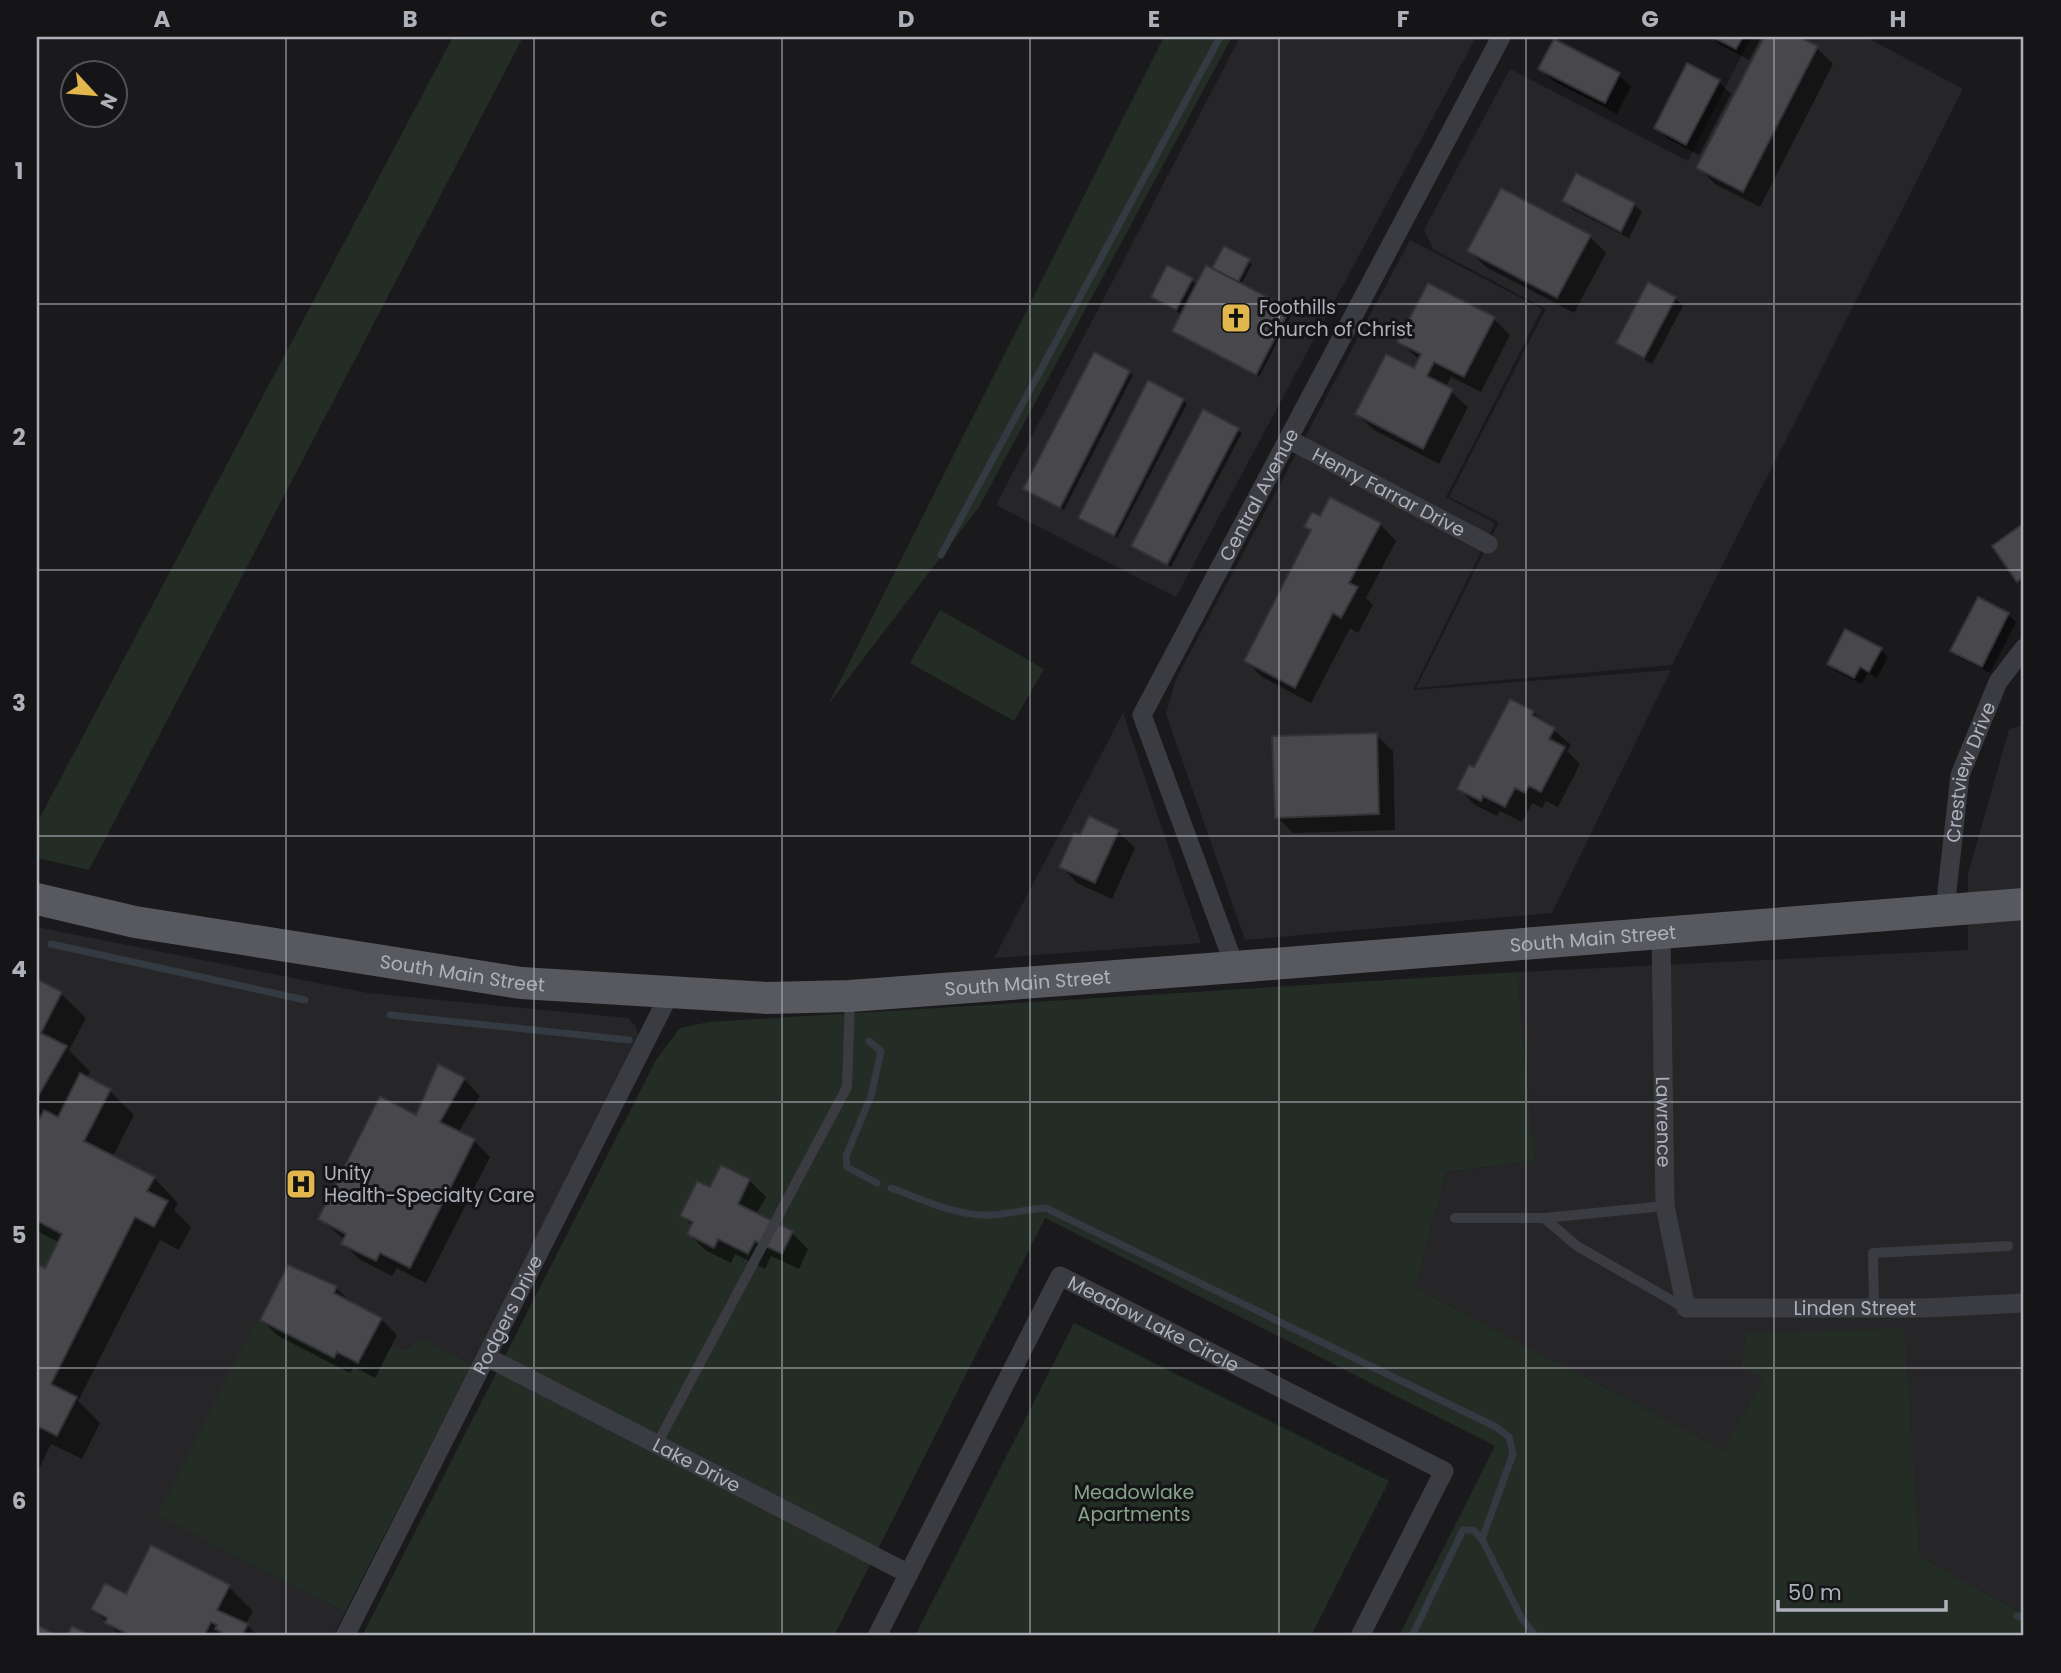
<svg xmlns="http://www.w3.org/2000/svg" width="2061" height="1673" font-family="Poppins,sans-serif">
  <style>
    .built { fill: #262629 }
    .green { fill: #242c26 }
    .shadow { fill: #0007 }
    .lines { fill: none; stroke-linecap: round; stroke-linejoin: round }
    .stream { stroke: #333a41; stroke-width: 7 }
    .building { fill: #47474c; stroke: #343438; stroke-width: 2 }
    .lane { stroke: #3b3c41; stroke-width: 10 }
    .street { stroke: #3b3c41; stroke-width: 19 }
    .primary { stroke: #58595f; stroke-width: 32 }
    .grid { fill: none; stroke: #aeb1ba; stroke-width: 2; stroke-opacity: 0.55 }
    .labels { text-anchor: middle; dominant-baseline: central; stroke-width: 6; stroke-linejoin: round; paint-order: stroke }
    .poi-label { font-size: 19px; fill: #aeb1ba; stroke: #151517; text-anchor: start }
    .street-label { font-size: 19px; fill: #aeb1ba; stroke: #151517 }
    .park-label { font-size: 19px; fill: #87a38a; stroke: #151517 }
    .neatline { fill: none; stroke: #aeb1ba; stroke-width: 2.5 }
    .grid-label { font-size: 23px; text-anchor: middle; font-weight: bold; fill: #aeb1ba }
  </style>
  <rect width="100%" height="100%" fill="#1a1a1c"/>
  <!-- built -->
  <g class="built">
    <polygon points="1240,37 1476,37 1176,597 996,505"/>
    <polygon points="1751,37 1866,37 1963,89 1672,665 1416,688 1499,522 1449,497 1546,309 1433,249 1424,230 1510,69 1688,161"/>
    <polygon points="1410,240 1542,309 1446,497 1495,523 1413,690 1671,670 1552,913 1245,940 1166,714 1176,679"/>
    <polygon points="1123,713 1201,943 994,958"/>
    <polygon points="2024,725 2024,1614 1920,1557 1903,1328 1764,1377 1723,1450 1416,1288 1446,1172 1535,1161 1517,972 1968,950 1968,874 2009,729"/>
    <polygon points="37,927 368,993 628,1018 635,1025 638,1035 472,1364 421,1338 405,1350 392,1345 378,1360 359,1365 336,1355 157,1514 345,1612 333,1636 37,1636"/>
  </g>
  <!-- green -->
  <g class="green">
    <polygon points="453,37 523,37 89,870 37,858 37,823"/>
    <polygon points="1164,37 1232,37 979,507 828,705"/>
    <polygon points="940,610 1044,669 1014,721 910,663"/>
    <polygon points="1517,972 1535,1161 1446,1172 1416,1288 1723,1450 1764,1377 1741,1368 1746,1334 1904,1328 1920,1557 2024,1614 2024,1636 1399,1636 1495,1446 1045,1218 834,1636 362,1636 656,1060 680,1028 709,1022"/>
    <polygon points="37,1221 62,1234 45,1268 37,1264"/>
    <path d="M257 1320 334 1359 337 1354C364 1368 371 1368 392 1345L405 1350 421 1338 472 1364 345 1612 157 1515Z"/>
    <polygon points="1074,1323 1389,1481 1311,1636 915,1636"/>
  </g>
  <!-- shadow -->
  <g class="shadow">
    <polygon points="1712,37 1761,37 1749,60 1720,45"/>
    <polygon points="1766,37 1796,37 1817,48 1833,64 1760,207 1715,184 1699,168"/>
    <polygon points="1541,69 1619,75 1631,87 1617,114 1553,81"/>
    <polygon points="1719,82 1731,94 1699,155 1668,139 1656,127"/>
    <polygon points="1564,201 1634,204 1642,212 1629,238 1572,209"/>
    <polygon points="1590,237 1606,253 1574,313 1486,267 1469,250"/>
    <polygon points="1225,248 1252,264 1241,285 1292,314 1259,377 1177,334 1174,331 1182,315 1153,296 1168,267 1198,285 1213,270"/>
    <polygon points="1675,298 1683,306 1652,364 1618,343"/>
    <polygon points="1494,319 1510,335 1481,392 1451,377 1446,387 1468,407 1439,464 1374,430 1357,414 1414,370 1420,360 1399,342"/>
    <polygon points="1129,372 1133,375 1064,510 1028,492 1025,489"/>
    <polygon points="1183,400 1187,404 1117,538 1083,521 1080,517"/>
    <polygon points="1204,411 1242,433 1171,567 1133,546"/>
    <polygon points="1321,519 1380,524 1396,541 1366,598 1373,605 1358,633 1350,628 1311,703 1262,677 1246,661 1312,532 1307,526"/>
    <polygon points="2024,525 2024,587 1994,546"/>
    <polygon points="2008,614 2016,622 1990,673 1960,658 1952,650"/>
    <polygon points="1880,649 1888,657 1877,678 1868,673 1862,684 1837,672 1829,664"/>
    <polygon points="1533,712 1571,745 1567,751 1580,764 1558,807 1546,801 1542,808 1532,803 1522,822 1500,811 1497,816 1475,805 1459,789"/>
    <polygon points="1376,735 1393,751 1395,830 1293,833 1277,817"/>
    <polygon points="1090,819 1118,831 1135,848 1112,899 1077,883 1061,866"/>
    <polygon points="37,981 61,994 86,1018 69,1050 90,1072 86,1079 110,1091 134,1115 112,1158 154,1178 178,1203 174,1210 191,1227 179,1250 160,1240 78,1401 100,1423 82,1459 51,1444 37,1473 37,1266 45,1271 60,1243 37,1231"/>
    <polygon points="464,1079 480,1096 458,1133 474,1141 490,1157 426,1283 397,1268 392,1276 359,1259 343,1243 345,1240 320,1219 416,1117"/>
    <polygon points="749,1180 766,1197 756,1215 792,1233 808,1249 799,1269 771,1256 765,1269 735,1254 731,1263 705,1250 689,1234 693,1226 682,1216 711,1190"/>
    <polygon points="289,1268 336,1288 354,1305 381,1319 397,1335 375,1378 354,1367 350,1373 278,1336 262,1320"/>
    <polygon points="229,1587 253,1611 246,1624 258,1636 121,1636 93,1609 126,1596"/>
  </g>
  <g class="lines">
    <!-- stream -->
    <g class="stream">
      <polyline points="941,555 1220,37"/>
      <polyline points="51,944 305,1000"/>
      <polyline points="390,1015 629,1040"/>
      <polyline points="869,1041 881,1051 871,1096 846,1156 847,1167 877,1183"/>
      <path d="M891 1188C922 1199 958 1217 991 1215 1009 1214 1027 1209 1046 1208L1496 1427 1509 1437 1513 1454 1482 1539"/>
      <polyline points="2017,1616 2024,1617"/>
      <polyline points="1412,1636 1463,1530 1473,1530 1482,1539 1522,1619 1536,1636"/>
    </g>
  </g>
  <!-- building -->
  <g class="building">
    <polygon points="1712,37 1743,37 1736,49"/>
    <polygon points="1764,37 1799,37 1818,46 1743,192 1696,168"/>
    <polygon points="1554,39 1620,73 1605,103 1538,69"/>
    <polygon points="1687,63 1720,80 1686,145 1654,128"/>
    <polygon points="1576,173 1635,203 1621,232 1562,201"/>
    <polygon points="1501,188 1591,235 1557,298 1467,251"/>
    <polygon points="1224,246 1250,259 1238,282 1212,268"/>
    <polygon points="1167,265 1193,278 1176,310 1151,297"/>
    <polygon points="1206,265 1290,309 1256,375 1172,331"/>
    <polygon points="1648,282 1676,297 1644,358 1616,343"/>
    <polygon points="1428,283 1495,317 1464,377 1434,362 1427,376 1453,389 1423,449 1355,414 1386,354 1414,368 1421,354 1397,342"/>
    <polygon points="1094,352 1130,371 1060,508 1023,489"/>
    <polygon points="1148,380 1184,399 1114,536 1078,518"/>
    <polygon points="1203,409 1239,428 1167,565 1131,546"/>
    <polygon points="1330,497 1381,523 1349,583 1358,587 1341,618 1333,613 1295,688 1244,661 1311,530 1304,527 1312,512 1320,516"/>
    <polygon points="2024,523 2024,577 2017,582 1992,546"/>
    <polygon points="1978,597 2009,613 1982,667 1950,651"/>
    <polygon points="1845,629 1882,648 1869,672 1860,667 1854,678 1827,664"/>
    <polygon points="1510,699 1534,711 1532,715 1555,728 1549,739 1565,747 1541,792 1529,786 1525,793 1515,788 1505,807 1483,796 1481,801 1457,789 1469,765 1474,767"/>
    <polygon points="1377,733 1379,814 1275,818 1272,736"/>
    <polygon points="1089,816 1119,830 1095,883 1059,867 1074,833 1080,835"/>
    <polygon points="37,979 62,992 41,1033 67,1046 37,1098"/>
    <polygon points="438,1064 465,1078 440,1122 475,1139 410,1268 380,1253 376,1261 341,1244 346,1234 318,1219 380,1096 416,1115"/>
    <polygon points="80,1073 111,1089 84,1141 155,1177 147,1191 168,1201 154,1227 135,1217 51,1384 77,1397 57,1436 37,1426 37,1264 45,1268 62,1234 37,1221 37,1124 44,1110 58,1117"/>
    <polygon points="721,1165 750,1179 738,1204 793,1231 782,1254 755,1241 748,1254 718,1239 714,1248 687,1234 693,1222 680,1216 697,1181 710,1187"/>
    <polygon points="288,1265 337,1286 334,1293 382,1318 358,1363 337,1352 334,1358 260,1320"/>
    <polygon points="151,1545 230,1585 217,1610 248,1624 242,1636 228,1636 215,1629 217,1625 211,1622 204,1636 132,1636 105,1623 107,1618 91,1609 105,1583 126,1594"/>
    <polygon points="37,1625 58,1636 37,1636"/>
    <polygon points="72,1626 92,1636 67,1636"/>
  </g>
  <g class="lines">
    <!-- lane -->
    <g class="lane">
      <polyline points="1455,1218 1544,1218 1665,1206"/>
      <polyline points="1544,1218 1577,1246 1685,1308"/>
      <polyline points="1874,1308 1873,1253 2008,1246"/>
      <polyline points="657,1444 847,1087 850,999"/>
    </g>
    <!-- street -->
    <g class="street">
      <path id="s1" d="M1288 439 1488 544"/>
      <path id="s2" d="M1945 909 1960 775 1998 682 2024 648"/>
      <path id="s3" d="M1661 933 1665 1206 1686 1308H1925L2024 1303"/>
      <path id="s4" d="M1235 967 1142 715 1501 37"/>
      <path id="s5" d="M487 1357 909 1574"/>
      <path id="s6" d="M345 1636 670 993"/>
      <path id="s7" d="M877 1636 1060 1276 1444 1471 1360 1636"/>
    </g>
    <!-- primary -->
    <path class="primary" id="s8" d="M37 899 135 922 521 983 767 998 850 996 1235 967 2024 904"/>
  </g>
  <!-- grid -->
  <path class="grid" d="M286 37V1636M534 37V1636M782 37V1636M1030 37V1636M1279 37V1636M1526 37V1636M1774 37V1636M37 304H2024M37 570H2024M37 836H2024M37 1102H2024M37 1368H2024"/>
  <!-- icons -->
  <defs>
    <g id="church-square" transform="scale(1.575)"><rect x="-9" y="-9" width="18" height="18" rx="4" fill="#e1b74d" stroke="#151517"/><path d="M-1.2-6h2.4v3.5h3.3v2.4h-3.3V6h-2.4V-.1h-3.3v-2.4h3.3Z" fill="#111"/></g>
    <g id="hospital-square" transform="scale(1.575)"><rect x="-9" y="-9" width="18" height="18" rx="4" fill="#e1b74d" stroke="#151517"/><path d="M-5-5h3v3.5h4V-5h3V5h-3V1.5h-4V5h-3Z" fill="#111"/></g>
  </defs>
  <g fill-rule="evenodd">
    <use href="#church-square" x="1236" y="318"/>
    <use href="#hospital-square" x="301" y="1184"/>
  </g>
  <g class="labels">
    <!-- poi labels -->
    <g class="poi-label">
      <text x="1259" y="307">Foothills<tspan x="1259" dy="22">Church of Christ</tspan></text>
      <text x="324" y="1173">Unity<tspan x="324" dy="22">Health-Specialty Care</tspan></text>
    </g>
    <!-- street labels -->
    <g class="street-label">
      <text stroke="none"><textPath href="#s1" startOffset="114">Henry Farrar Drive</textPath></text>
      <text stroke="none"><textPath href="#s4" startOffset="518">Central Avenue</textPath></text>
      <text stroke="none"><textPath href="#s2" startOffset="140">Crestview Drive</textPath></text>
      <text stroke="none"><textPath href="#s8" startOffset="1566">South Main Street</textPath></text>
      <text stroke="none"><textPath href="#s8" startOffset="432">South Main Street</textPath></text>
      <text stroke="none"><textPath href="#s8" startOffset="999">South Main Street</textPath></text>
      <text stroke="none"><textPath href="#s3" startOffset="189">Lawrence</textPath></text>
      <text stroke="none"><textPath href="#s3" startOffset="546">Linden Street</textPath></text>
      <text stroke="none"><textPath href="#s6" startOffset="360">Rodgers Drive</textPath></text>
      <text stroke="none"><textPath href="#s7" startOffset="509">Meadow Lake Circle</textPath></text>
      <text stroke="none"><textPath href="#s5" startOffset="236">Lake Drive</textPath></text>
    </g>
    <!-- park labels -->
    <g class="park-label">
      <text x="1134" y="1492">Meadowlake<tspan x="1134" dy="22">Apartments</tspan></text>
    </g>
  </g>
  <!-- border -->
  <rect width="2061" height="1673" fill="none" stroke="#151517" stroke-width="77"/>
  <!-- north arrow -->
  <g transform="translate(94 94) rotate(116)"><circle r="33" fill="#151517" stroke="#525358" stroke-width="2"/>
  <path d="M0-5L12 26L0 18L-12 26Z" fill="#e1b74d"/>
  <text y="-10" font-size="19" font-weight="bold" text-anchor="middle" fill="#aeb1ba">N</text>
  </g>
  <!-- scale -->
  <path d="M1778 1600v10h168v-10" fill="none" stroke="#aeb1ba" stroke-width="3.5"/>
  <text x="1788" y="1600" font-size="21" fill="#aeb1ba" stroke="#151517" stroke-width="5" paint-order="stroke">50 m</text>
  <rect x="38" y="38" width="1984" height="1596" class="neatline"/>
  <g class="grid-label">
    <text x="162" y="27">A</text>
    <text x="410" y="27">B</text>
    <text x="659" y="27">C</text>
    <text x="906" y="27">D</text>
    <text x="1154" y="27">E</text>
    <text x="1403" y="27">F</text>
    <text x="1650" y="27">G</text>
    <text x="1898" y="27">H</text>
    <text x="19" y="179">1</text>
    <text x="19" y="445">2</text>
    <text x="19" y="711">3</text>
    <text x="19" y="977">4</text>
    <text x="19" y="1243">5</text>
    <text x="19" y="1509">6</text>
  </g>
</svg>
